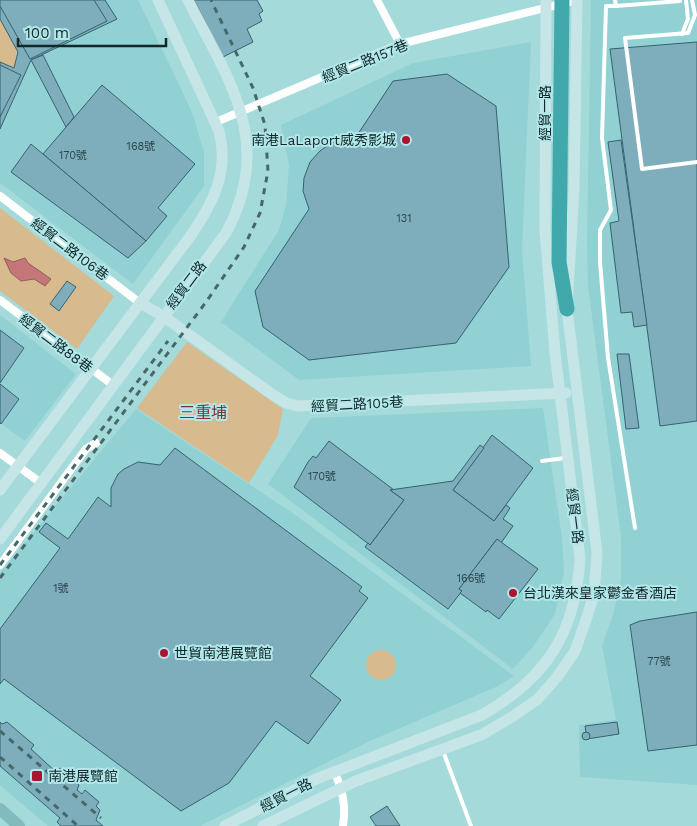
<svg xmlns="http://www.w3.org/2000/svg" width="697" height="826" font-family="'Work Sans','Noto Sans TC',sans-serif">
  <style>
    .built { fill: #91d1d3 }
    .green { fill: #d7ba8d }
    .water { fill: #c57678; stroke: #8f5e60 }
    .building { fill: #7eadbc; stroke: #356370 }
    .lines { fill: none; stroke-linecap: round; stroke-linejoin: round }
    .lane { stroke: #fff; stroke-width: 4 }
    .street { stroke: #fff; stroke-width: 8 }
    .secondary { stroke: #c6e5e6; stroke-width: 11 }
    .primary { stroke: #81bbbd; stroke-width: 12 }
    .highway { stroke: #41a8ac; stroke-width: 15 }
    .rail { stroke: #476869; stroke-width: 3; stroke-dasharray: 6 6; stroke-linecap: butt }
    .poi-dot { fill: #aa1431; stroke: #b2e7e9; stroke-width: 2 }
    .labels { text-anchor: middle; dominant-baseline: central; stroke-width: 4; stroke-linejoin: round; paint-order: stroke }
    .number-label { font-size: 11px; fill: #2d484d }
    .street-label { font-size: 14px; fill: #122728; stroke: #b2e7e9 }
    .poi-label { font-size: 14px; fill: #122728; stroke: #b2e7e9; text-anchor: start }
    .quarter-label { font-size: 16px; fill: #7d3539; stroke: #b2e7e9 }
  </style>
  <rect width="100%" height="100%" fill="#a5dadb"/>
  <!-- built -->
  <g class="built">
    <polygon points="0,0 138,0 175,76 193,115 204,153 204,186 133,284 0,183"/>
    <polygon points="591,0 697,0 697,785 580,777 579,725 616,720 602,645 613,615 621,579 621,537 588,286 587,243"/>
    <polygon points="531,42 522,249 531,366 299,380 221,322 279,230 286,205 289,165 281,125 413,63"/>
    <polygon points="0,315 76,374 25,441 0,423"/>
    <polygon points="543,408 562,538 564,572 555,614 533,647 513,669 268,484 311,418"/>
    <polygon points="136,409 294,514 514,676 496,687 370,741 200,826 48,826 0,785 0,573"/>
  </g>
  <!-- green -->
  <g class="green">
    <polygon points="0,19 18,52 14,68 0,62"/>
    <polygon points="0,208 114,296 77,349 0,291"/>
    <polygon points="187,342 283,409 278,435 249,483 137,408"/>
    <circle cx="381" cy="665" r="15"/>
  </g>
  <!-- water -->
  <polygon class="water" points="4,258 13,262 25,258 28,263 51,279 45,286 34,279 21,281 11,273"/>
  <!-- building -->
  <g class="building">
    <polygon points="0,0 105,0 117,19 31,60 0,129 0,62 14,68 18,52 0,19"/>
    <polygon points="0,0 94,0 107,21 30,59 0,6"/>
    <polygon points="194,0 257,0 263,11 259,14 262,21 247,29 253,42 223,57"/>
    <polygon points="697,42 697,421 660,426 610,49"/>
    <polygon points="43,55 74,117 66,127 31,60"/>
    <polygon points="0,65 21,75 0,117"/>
    <polygon points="447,74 496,106 509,267 456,343 309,360 263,327 255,291 309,209 303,191 304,178 310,162 320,151 331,143 356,137 393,81"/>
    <polygon points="102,85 195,164 158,208 167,216 146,241 43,154"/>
    <polygon points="621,140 647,325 634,327 632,312 621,313 610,223 619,221 608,142"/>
    <polygon points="31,144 43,154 146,241 128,258 11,172"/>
    <polygon points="67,281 76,287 59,311 50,304"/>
    <polygon points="0,330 24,348 0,383"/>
    <polygon points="617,354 629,354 639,428 626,429"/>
    <polygon points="0,384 19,399 1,424 0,423"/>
    <polygon points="492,435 533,468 494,521 453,490"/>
    <polygon points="329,441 394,490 390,490 404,500 370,545 294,487 308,462 313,456 316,458"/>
    <polygon points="480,445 484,448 453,490 494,521 506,505 510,508 503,519 513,526 501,543 497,539 459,589 462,591 448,609 365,547 368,543 370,545 404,500 390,490 453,481"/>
    <polygon points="175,448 362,587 359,591 368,598 310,676 341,700 308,744 276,721 229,783 181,811 4,679 0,684 0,629 60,548 39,532 46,523 68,539 98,497 111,507 111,488 118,474 124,469 138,462 160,465"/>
    <polygon points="497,539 538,569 499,619 487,610 486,612 460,593 462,591 459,589"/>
    <polygon points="697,612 697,745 648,751 630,625 640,621"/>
    <polygon points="0,722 2,724 7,722 34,745 31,749 56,772 60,768 79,785 77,790 82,794 85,790 99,802 96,806 100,810 96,820 103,826 61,826 57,822 60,818 0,766"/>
    <polygon points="617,722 619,734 587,739 585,726"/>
    <circle cx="586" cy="736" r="4"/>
    <polygon points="387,806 400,826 376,826 370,817"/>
  </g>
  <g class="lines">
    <!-- lane -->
    <g class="lane">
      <polyline points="615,0 616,6 680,1"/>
      <polyline points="692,0 695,15 688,33 625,38 642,169 697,162"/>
      <polyline points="616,6 606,6 602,138 611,210 600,230 600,262 608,358 635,528"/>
      <polyline points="682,34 688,19 686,0"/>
      <polyline points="542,461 565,458"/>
      <polyline points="443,751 471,826"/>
    </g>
    <!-- street -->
    <g class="street">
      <polyline points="377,0 400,44"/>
      <polyline points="216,122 400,44 577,0"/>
      <polyline points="0,196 140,303"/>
      <polyline points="0,300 113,385"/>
      <polyline points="0,453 41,483"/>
      <polyline points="0,565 86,449 96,443"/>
      <path d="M334 771C343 791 346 805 343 826"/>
    </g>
    <!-- secondary -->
    <g class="secondary">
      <polyline points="140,303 163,316 273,395 286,403 298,406 566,393"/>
      <path d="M0 490 189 238C212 205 230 172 219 131L158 0"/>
      <path d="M0 539 226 233C275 142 229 81 188 0"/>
      <path d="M225 826 316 779 482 715C547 678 576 632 580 558L555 353 545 231 546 0"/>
      <polyline points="263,826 356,781 481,735 512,717 538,699 557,677 575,651 586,620 594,594 597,553 567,309 574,189 577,0"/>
    </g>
    <!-- primary -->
    <polyline class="primary" points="0,809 19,826"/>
    <!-- highway -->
    <polyline class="highway" points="562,0 559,262 567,309"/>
    <!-- rail -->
    <g class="rail">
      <polyline points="0,565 168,341"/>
      <polyline points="0,578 206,302 244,247 260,213 268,171 265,125 253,88 211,0"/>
      <polyline points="0,731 101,818"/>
      <polyline points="0,757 78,826"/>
    </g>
  </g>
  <!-- markers -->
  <g class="poi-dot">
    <circle cx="406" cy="140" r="5"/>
    <circle cx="513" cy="593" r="5"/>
    <circle cx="164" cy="653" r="5"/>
    <rect x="31" y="770" width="12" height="12" rx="2.5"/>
  </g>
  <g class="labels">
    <!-- number labels -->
    <g class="number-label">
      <text x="141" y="146">168號</text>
      <text x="73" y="155">170號</text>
      <text x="404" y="218">131</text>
      <text x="322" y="476">170號</text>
      <text x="471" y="578">166號</text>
      <text x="61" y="588">1號</text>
      <text x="659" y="661">77號</text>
    </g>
    <!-- street labels -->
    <g class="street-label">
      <text transform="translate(365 61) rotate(-22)">經貿二路157巷</text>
      <text transform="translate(545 113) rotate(-90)">經貿一路</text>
      <text transform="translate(70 249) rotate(37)">經貿二路106巷</text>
      <text transform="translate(186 285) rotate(-53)">經貿二路</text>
      <text transform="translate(56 343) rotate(37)">經貿二路88巷</text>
      <text transform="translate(357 404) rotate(-3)">經貿二路105巷</text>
      <text transform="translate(575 516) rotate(83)">經貿一路</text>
      <text transform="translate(286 795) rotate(-27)">經貿一路</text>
    </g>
    <!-- poi labels -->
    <g class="poi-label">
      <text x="396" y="140" text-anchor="end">南港LaLaport威秀影城</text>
      <text x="523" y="593">台北漢來皇家鬱金香酒店</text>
      <text x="174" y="653">世貿南港展覽館</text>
      <text x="48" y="776">南港展覽館</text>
    </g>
    <!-- quarter labels -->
    <g class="quarter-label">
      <text x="203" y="412">三重埔</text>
    </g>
  </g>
  <!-- scale -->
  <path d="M18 38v8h148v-8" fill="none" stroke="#122728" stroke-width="2.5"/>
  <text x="25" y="38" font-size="15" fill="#122728" stroke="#b2e7e9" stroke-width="4" paint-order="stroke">100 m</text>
</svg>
